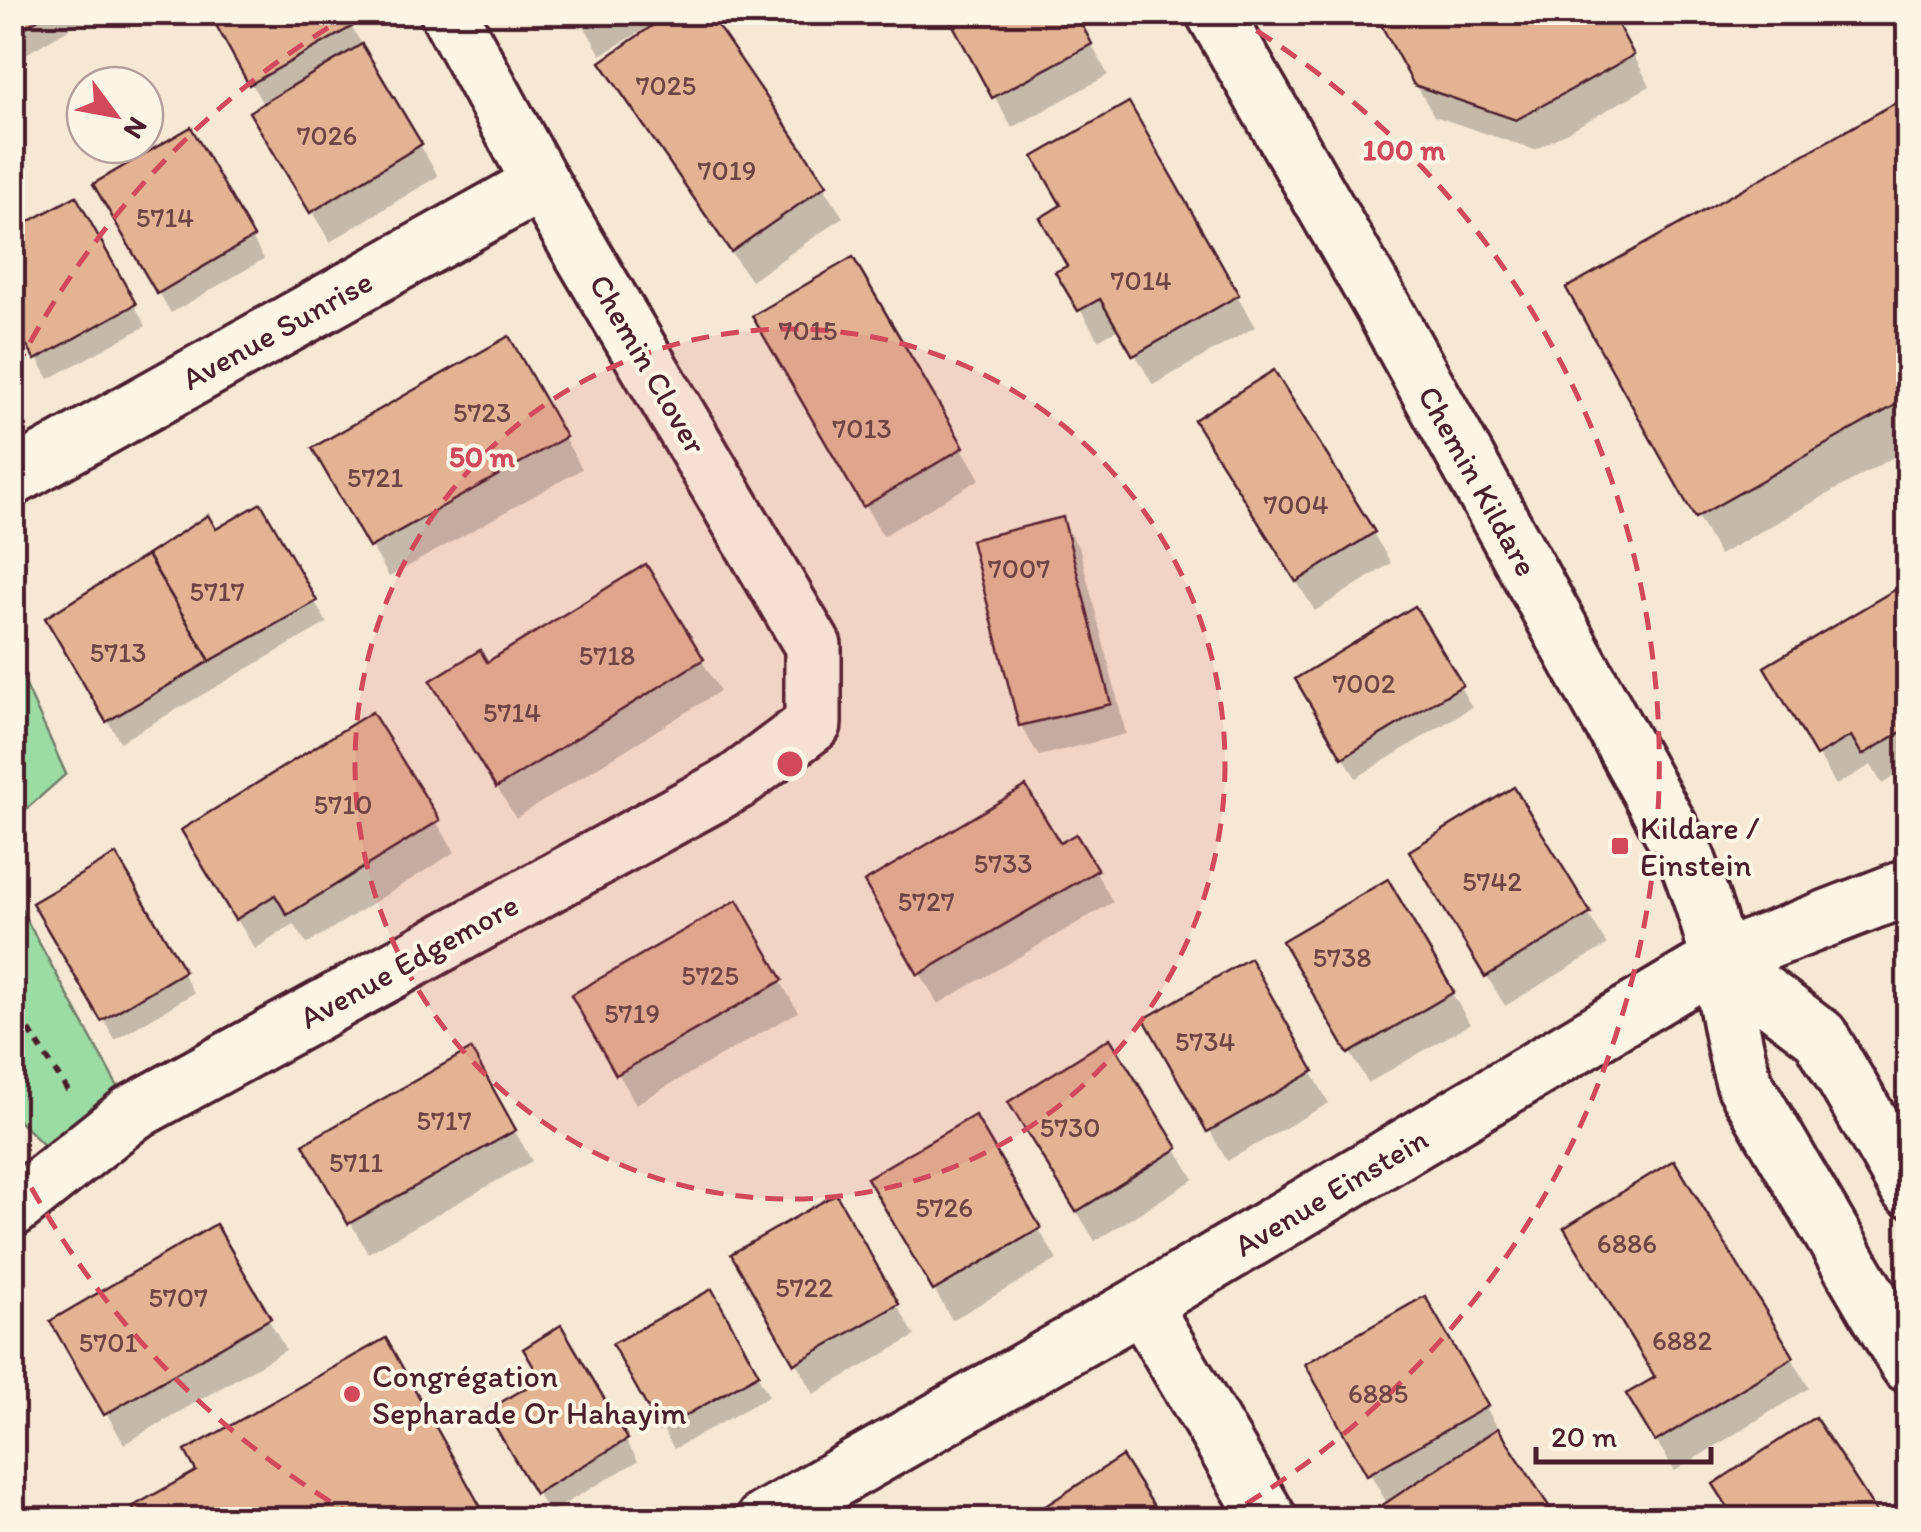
<svg xmlns="http://www.w3.org/2000/svg" width="1921" height="1532" font-family="Itim,sans-serif">
  <style>
    .green { fill: #9bdca5; stroke: #727e68; stroke-width: 2.5 }
    .shadow { fill: #0003 }
    .building { fill: #e3b394; stroke: #4a1f2b; stroke-width: 2.5 }
    .lines { fill: none; stroke-linecap: round; stroke-linejoin: round }
    .street-casing { stroke: #4a1f2b; stroke-width: 62 }
    .secondary-casing { stroke: #4a1f2b; stroke-width: 62 }
    .path { stroke: #4a1f2b; stroke-width: 6; stroke-dasharray: 8 8; stroke-linecap: butt }
    .street { stroke: #fcf5e5; stroke-width: 55 }
    .secondary { stroke: #fcf5e5; stroke-width: 55 }
    .ring { fill: none; stroke: #d1495b; stroke-width: 5; stroke-dasharray: 18 12 }
    .poi-dot { fill: #d1495b; stroke: #fcf5e5; stroke-width: 4 }
    .labels { text-anchor: middle; dominant-baseline: central; stroke-width: 8; stroke-linejoin: round; paint-order: stroke }
    .number-label { font-size: 28px; fill: #704445 }
    .street-label { font-size: 32px; fill: #4a1f2b; stroke: #fcf5e5 }
    .poi-label { font-size: 32px; fill: #4a1f2b; stroke: #fcf5e5; text-anchor: start }
    .centre { fill: #d1495b; stroke: #fcf5e5; stroke-width: 5 }
    .ring-label { font-size: 30px; text-anchor: middle; font-weight: bold; fill: #d1495b; stroke: #fcf5e5; stroke-width: 8; stroke-linejoin: round; paint-order: stroke }
  </style>
  <rect width="100%" height="100%" fill="#f7e8d5"/>
  <filter id="ink" filterUnits="userSpaceOnUse"><feTurbulence type="fractalNoise" baseFrequency=".01" numOctaves="2"/><feDisplacementMap in="SourceGraphic" scale="20" xChannelSelector="R" yChannelSelector="G"/><feConvolveMatrix kernelMatrix="1 2 1 2 8 2 1 2 1" color-interpolation-filters="sRGB"/></filter>
  <g filter="url(#ink)">
    <!-- green -->
    <g class="green">
      <polygon points="13,657 66,774 13,821 12,821"/>
      <polygon points="12,893 132,1113 64,1165 13,1115"/>
    </g>
    <!-- shadow -->
    <g class="shadow">
      <polygon points="12,12 97,12 26,54 12,31"/>
      <polygon points="211,12 343,12 438,176 330,242 253,112 264,106"/>
      <polygon points="576,12 676,12 682,22 705,12 843,217 751,281 621,94 603,63 651,30 648,27 601,55"/>
      <polygon points="948,12 1074,12 1108,75 1012,128"/>
      <polygon points="1610,12 1650,86 1535,150 1434,116 1416,84"/>
      <polygon points="1908,99 1908,449 1719,555 1570,289"/>
      <polygon points="1128,106 1255,327 1153,385 1120,328 1098,340 1059,273 1071,267 1064,206"/>
      <polygon points="190,130 264,259 171,313 97,185"/>
      <polygon points="75,199 146,326 49,379 12,315"/>
      <polygon points="852,260 980,479 883,536 755,317"/>
      <polygon points="508,339 582,469 389,577 316,449"/>
      <polygon points="1214,451 1373,533 1391,563 1315,611"/>
      <polygon points="260,507 327,623 120,742 48,619"/>
      <polygon points="1062,520 1080,550 1126,734 1039,756 1021,726 975,542"/>
      <polygon points="645,567 720,691 516,818 451,713 486,665"/>
      <polygon points="1908,585 1908,768 1882,784 1871,765 1836,785 1768,668"/>
      <polygon points="1414,610 1472,707 1356,778 1298,680"/>
      <polygon points="371,715 455,852 307,944 294,924 255,949 202,862"/>
      <polygon points="1513,790 1607,945 1505,1006 1430,882"/>
      <polygon points="1075,837 1113,902 938,1004 867,883 1059,847"/>
      <polygon points="115,857 194,993 115,1040 36,904"/>
      <polygon points="1387,883 1470,1024 1368,1083 1286,942"/>
      <polygon points="736,903 798,1012 636,1104 574,996"/>
      <polygon points="1249,962 1329,1103 1227,1161 1147,1020"/>
      <polygon points="470,1053 532,1161 368,1253 306,1145"/>
      <polygon points="974,1119 1057,1260 952,1320 870,1179"/>
      <polygon points="1029,1133 1176,1149 1194,1179 1095,1241"/>
      <polygon points="835,1197 915,1336 814,1394 735,1255"/>
      <polygon points="215,1227 286,1350 124,1444 54,1322"/>
      <polygon points="711,1293 769,1396 674,1449 616,1345"/>
      <polygon points="1424,1299 1503,1437 1388,1505 1308,1365"/>
      <polygon points="561,1329 638,1461 549,1513 490,1412 544,1380"/>
      <polygon points="1792,1358 1809,1388 1675,1471 1647,1426"/>
    </g>
    <!-- building -->
    <g class="building">
      <polygon points="12,12 50,12 12,35"/>
      <polygon points="209,12 345,12 353,26 249,85"/>
      <polygon points="573,12 603,12 581,26"/>
      <polygon points="672,12 679,12 683,19 692,12 708,12 827,185 731,252 600,62"/>
      <polygon points="946,12 1075,12 1092,44 992,98"/>
      <polygon points="1374,12 1611,12 1634,55 1516,120 1414,85"/>
      <polygon points="362,44 422,144 310,213 249,112"/>
      <polygon points="1908,96 1908,398 1695,518 1566,288"/>
      <polygon points="1129,102 1239,295 1133,356 1100,299 1078,311 1055,272 1067,266 1040,218 1061,205 1033,157"/>
      <polygon points="191,127 254,237 157,294 93,184"/>
      <polygon points="76,196 136,304 35,360 12,320 12,231"/>
      <polygon points="853,257 964,447 863,507 752,316"/>
      <polygon points="509,336 566,437 369,548 312,448"/>
      <polygon points="1274,370 1375,532 1296,582 1194,420"/>
      <polygon points="261,503 317,601 210,661 147,555 208,515 216,529"/>
      <polygon points="1063,517 1111,704 1019,726 971,540"/>
      <polygon points="147,555 210,661 106,722 45,618"/>
      <polygon points="646,564 704,659 496,788 430,681 480,650 487,662"/>
      <polygon points="1908,582 1908,728 1862,755 1851,736 1816,756 1764,667"/>
      <polygon points="1415,606 1463,685 1342,758 1295,679"/>
      <polygon points="372,712 440,820 287,915 275,895 235,920 181,830"/>
      <polygon points="1026,786 1060,843 1076,834 1098,870 918,975 864,882"/>
      <polygon points="1514,787 1591,913 1485,977 1409,851"/>
      <polygon points="116,854 185,971 101,1021 32,903"/>
      <polygon points="1388,879 1454,992 1348,1054 1282,941"/>
      <polygon points="737,900 783,980 616,1075 571,995"/>
      <polygon points="1250,958 1314,1071 1207,1132 1144,1019"/>
      <polygon points="1110,1038 1178,1148 1076,1212 1008,1102"/>
      <polygon points="471,1049 516,1130 348,1224 303,1144"/>
      <polygon points="975,1115 1041,1228 933,1291 867,1178"/>
      <polygon points="1674,1160 1794,1357 1655,1442 1626,1394 1655,1377 1564,1228"/>
      <polygon points="836,1194 899,1304 794,1364 731,1254"/>
      <polygon points="216,1224 271,1318 104,1415 50,1321"/>
      <polygon points="712,1289 759,1374 660,1430 612,1344"/>
      <polygon points="1425,1296 1488,1406 1367,1475 1305,1364"/>
      <polygon points="561,1325 628,1439 535,1494 486,1411 541,1379 523,1349"/>
      <polygon points="386,1338 488,1520 140,1520 132,1507 196,1471 185,1451"/>
      <polygon points="1815,1417 1882,1520 1736,1520 1713,1484"/>
      <polygon points="1498,1428 1558,1520 1390,1520 1381,1506"/>
      <polygon points="1122,1456 1163,1520 1024,1520"/>
    </g>
    <g class="lines">
      <!-- street casing -->
      <g class="street-casing">
        <g id="street">
          <polyline points="12,478 541,183"/>
          <polyline points="12,1209 132,1113 736,782 813,724 813,646 541,183 448,12"/>
          <polyline points="1142,1304 1269,1520"/>
          <polyline points="764,1520 1142,1304 1719,960 1908,887"/>
        </g>
      </g>
      <!-- secondary casing -->
      <g class="secondary-casing">
        <g id="secondary">
          <path d="M1214 12 1385 311 1687 859C1700 893 1712 927 1719 963 1728 1004 1732 1045 1745 1085L1908 1364"/>
          <polyline points="1719,960 1820,1036 1908,1188"/>
        </g>
      </g>
      <!-- path -->
      <polyline class="path" points="12,1003 68,1091"/>
      <!-- street -->
      <use href="#street" class="street"/>
      <!-- secondary -->
      <use href="#secondary" class="secondary"/>
    </g>
  </g>
  <!-- distance rings -->
  <circle cx="790" cy="764" r="435" fill="#d1495b" fill-opacity=".12"/>
  <g class="ring">
    <circle cx="790" cy="764" r="435"/>
    <path d="M356 1517A869 869 0 0 1 16 1159M16 369A869 869 0 0 1 349 15M1231 15A869 869 0 0 1 1224 1517"/>
  </g>
  <!-- markers -->
  <g class="poi-dot">
    <rect x="1610" y="836" width="20" height="20" rx="5"/>
    <circle cx="352" cy="1394" r="10"/>
  </g>
  <g class="labels">
    <!-- number labels -->
    <g class="number-label">
      <text x="666" y="85">7025</text>
      <text x="327" y="135">7026</text>
      <text x="727" y="170">7019</text>
      <text x="165" y="217">5714</text>
      <text x="1141" y="280">7014</text>
      <text x="808" y="330">7015</text>
      <text x="482" y="412">5723</text>
      <text x="862" y="428">7013</text>
      <text x="375" y="477">5721</text>
      <text x="1296" y="504">7004</text>
      <text x="1019" y="568">7007</text>
      <text x="217" y="591">5717</text>
      <text x="118" y="652">5713</text>
      <text x="607" y="655">5718</text>
      <text x="1364" y="683">7002</text>
      <text x="512" y="712">5714</text>
      <text x="343" y="804">5710</text>
      <text x="1003" y="863">5733</text>
      <text x="1492" y="881">5742</text>
      <text x="926" y="901">5727</text>
      <text x="1342" y="957">5738</text>
      <text x="710" y="975">5725</text>
      <text x="632" y="1013">5719</text>
      <text x="1205" y="1041">5734</text>
      <text x="444" y="1120">5717</text>
      <text x="1070" y="1127">5730</text>
      <text x="356" y="1162">5711</text>
      <text x="944" y="1207">5726</text>
      <text x="1627" y="1243">6886</text>
      <text x="804" y="1287">5722</text>
      <text x="178" y="1297">5707</text>
      <text x="1682" y="1340">6882</text>
      <text x="108" y="1342">5701</text>
      <text x="1378" y="1393">6885</text>
    </g>
    <!-- street labels -->
    <g class="street-label">
      <text transform="translate(277 330) rotate(-29)">Avenue Sunrise</text>
      <text transform="translate(648 364) rotate(60)">Chemin Clover</text>
      <text transform="translate(1478 481) rotate(61)">Chemin Kildare</text>
      <text transform="translate(409 961) rotate(-29)">Avenue Edgemore</text>
      <text transform="translate(1331 1192) rotate(-31)">Avenue Einstein</text>
    </g>
    <!-- poi labels -->
    <g class="poi-label">
      <text x="1640" y="828">Kildare /<tspan x="1640" dy="37">Einstein</tspan></text>
      <text x="372" y="1376">Congrégation<tspan x="372" dy="37">Sepharade Or Hahayim</tspan></text>
    </g>
  </g>
  <circle cx="790" cy="764" r="15" class="centre"/>
  <g class="ring-label">
    <text x="1404" y="160">100 m</text>
    <text x="482" y="467">50 m</text>
  </g>
  <!-- margin -->
  <rect width="1921" height="1532" fill="none" stroke="#fcf5e5" stroke-width="50"/>
  <rect x="25" y="25" width="1871" height="1482" fill="none" stroke="#4a1f2b" stroke-width="4" filter="url(#ink)"/>
  <!-- north arrow -->
  <g transform="translate(115 115) rotate(122)"><circle r="48" fill="#fcf5e5" stroke="#b59f9b" stroke-width="2.5"/>
  <path d="M0-8L18 38L0 25L-18 38Z" fill="#d1495b"/>
  <text y="-15" font-size="28" font-weight="bold" text-anchor="middle" fill="#4a1f2b">N</text>
  </g>
  <!-- scale -->
  <path d="M1536 1447v15h175v-15" fill="none" stroke="#4a1f2b" stroke-width="5"/>
  <text x="1551" y="1447" font-size="30" fill="#4a1f2b" stroke="#fcf5e5" stroke-width="8" paint-order="stroke">20 m</text>
</svg>
